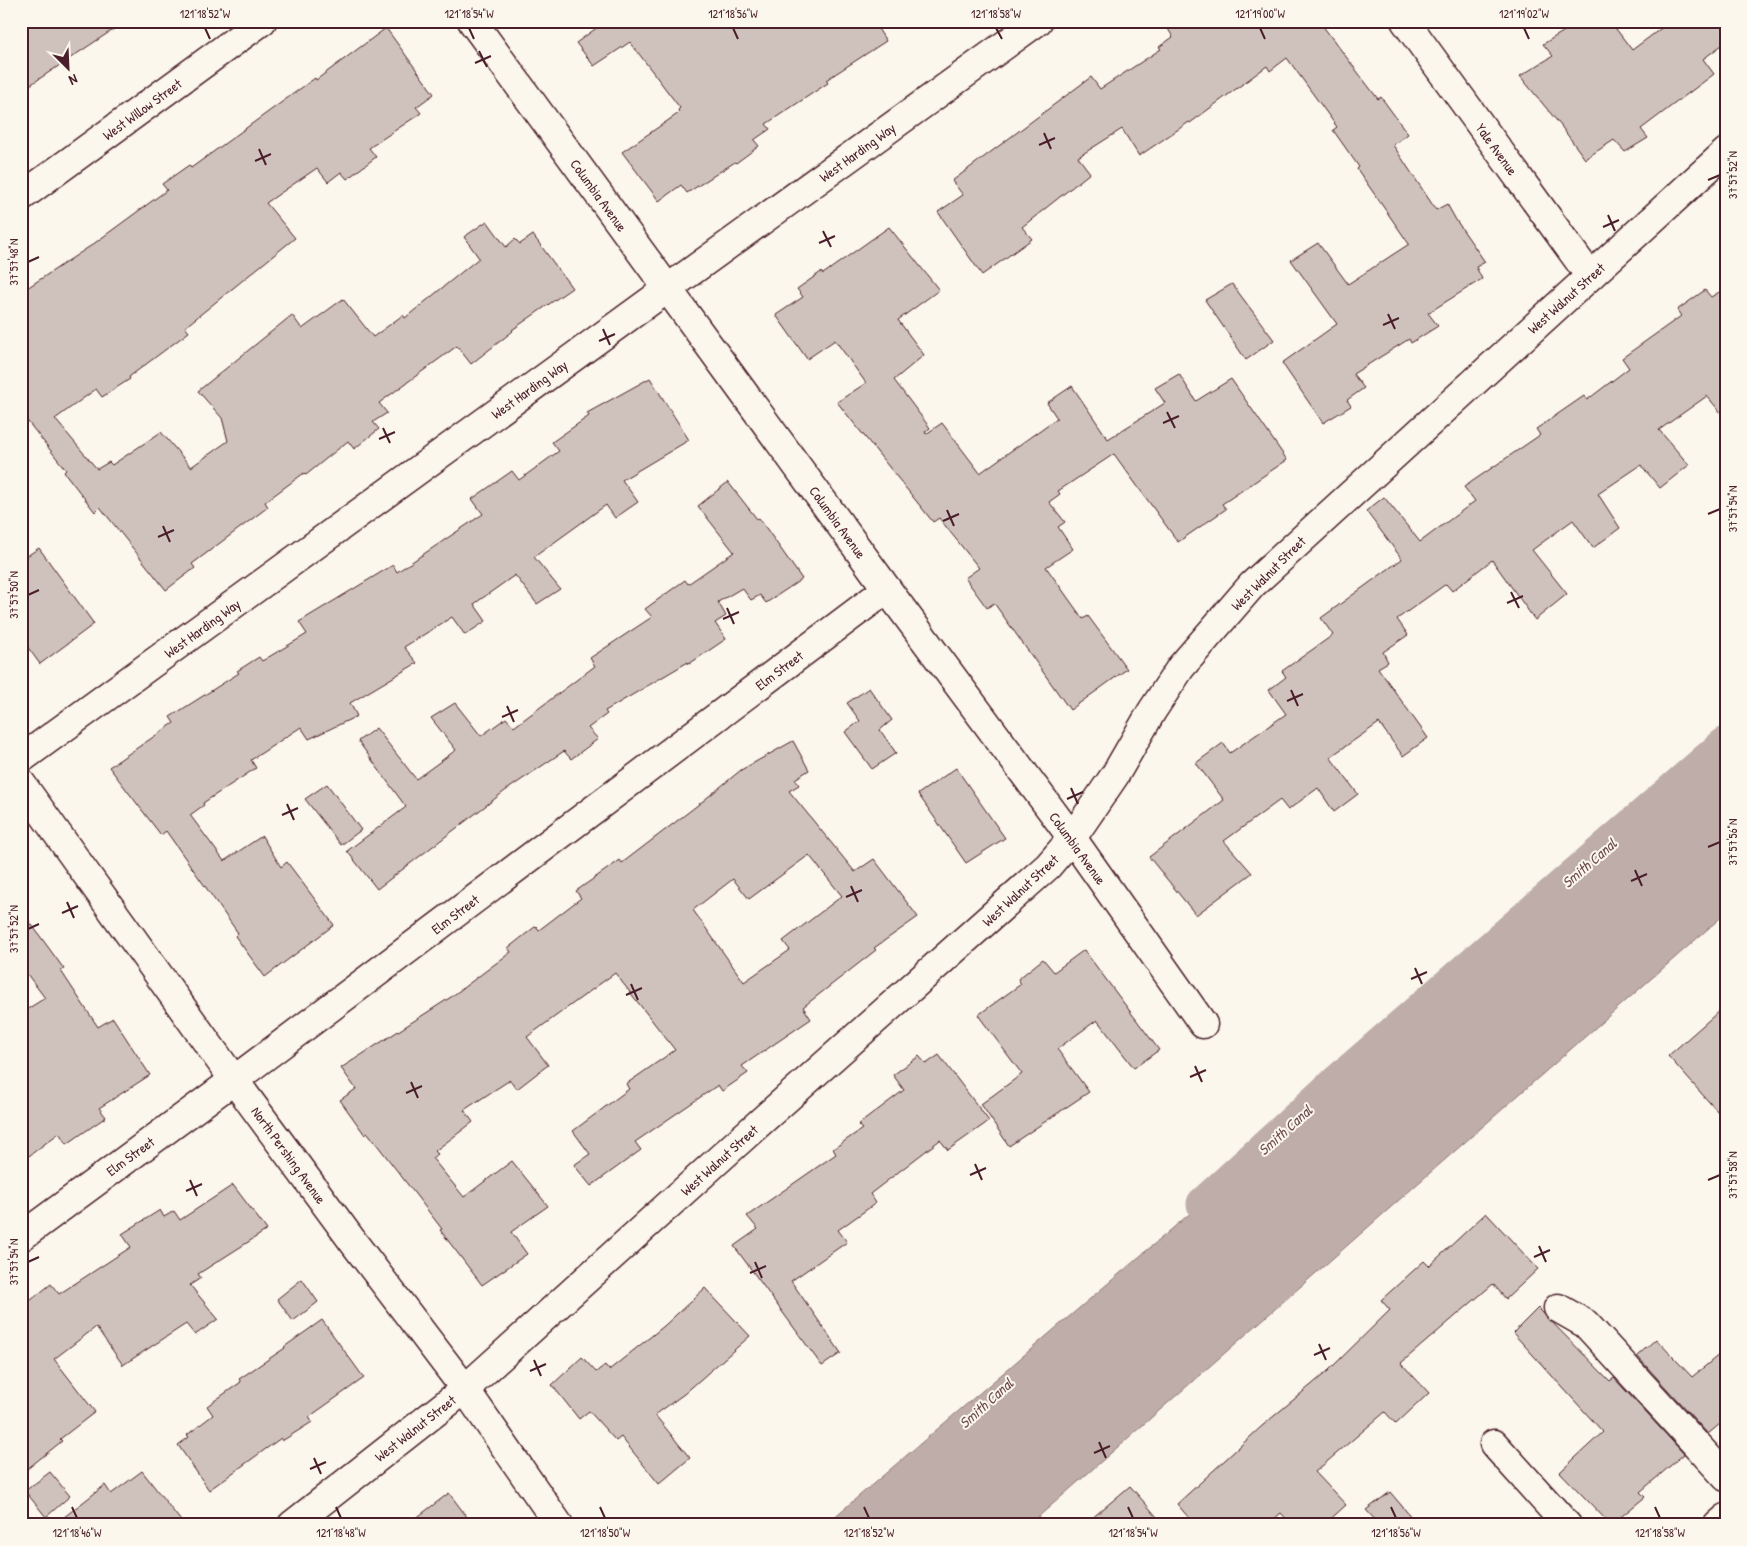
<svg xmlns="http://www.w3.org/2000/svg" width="1747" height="1546" font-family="'Patrick Hand',sans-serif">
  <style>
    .water { fill: #bfadaa; stroke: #907477 }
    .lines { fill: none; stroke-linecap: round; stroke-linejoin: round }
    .canal { stroke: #bfadaa; stroke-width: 35 }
    .building { fill: #cfc2bc; stroke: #4a1f2b; fill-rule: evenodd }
    .minor-casing { stroke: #4a1f2b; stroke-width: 31 }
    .major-casing { stroke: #4a1f2b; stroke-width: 31 }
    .minor { stroke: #fbf7ec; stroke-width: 28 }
    .major { stroke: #fbf7ec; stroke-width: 28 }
    .ticks { fill: none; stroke: #4a1f2b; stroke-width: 2 }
    .labels { text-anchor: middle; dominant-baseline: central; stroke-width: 4; stroke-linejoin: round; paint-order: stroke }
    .street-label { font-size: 14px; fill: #4a1f2b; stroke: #fbf7ec }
    .water-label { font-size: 15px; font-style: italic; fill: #6d4a51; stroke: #fbf7ec }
    .neatline { fill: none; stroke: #4a1f2b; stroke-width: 2 }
    .ticks-label { font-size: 12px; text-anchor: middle; fill: #4a1f2b }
  </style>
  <rect width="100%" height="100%" fill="#fbf7ec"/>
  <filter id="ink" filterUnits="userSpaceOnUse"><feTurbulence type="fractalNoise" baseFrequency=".02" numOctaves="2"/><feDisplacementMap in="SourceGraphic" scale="10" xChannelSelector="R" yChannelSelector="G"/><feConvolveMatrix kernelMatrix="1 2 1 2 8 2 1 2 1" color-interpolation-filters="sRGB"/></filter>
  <g filter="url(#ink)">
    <!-- water -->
    <polygon class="water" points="1726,756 1726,913 1029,1525 825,1525"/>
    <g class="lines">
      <!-- canal -->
      <polyline class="canal" points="1204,1204 1332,1087 1726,744"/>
    </g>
    <!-- building -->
    <g class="building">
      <polygon points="21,21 126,21 21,91"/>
      <polygon points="606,21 873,21 886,41 826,80 828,83 766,124 770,129 754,140 759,146 736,163 735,162 687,193 681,185 659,201 622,152 679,113 678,110 680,108 630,42 594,66 576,43"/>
      <polygon points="1163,21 1319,21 1378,99 1381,97 1408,134 1393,145 1436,210 1447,204 1456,220 1485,262 1476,267 1482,279 1428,313 1438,326 1411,343 1409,339 1353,374 1364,388 1347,400 1351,406 1323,423 1282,363 1337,324 1291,260 1318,243 1348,284 1409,244 1357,169 1359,167 1333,130 1337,127 1287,58 1270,71 1267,66 1190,123 1189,122 1139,156 1122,129 1078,157 1090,173 1022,227 1032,239 982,275 938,212 963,195 952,181 1091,77 1100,89 1161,49 1159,47 1173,37"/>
      <polygon points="1581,21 1610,21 1632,50 1671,21 1726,21 1726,42 1703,59 1714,74 1641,129 1648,138 1625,152 1614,140 1585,159 1561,126 1520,76 1553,56 1543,44"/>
      <polygon points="386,28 434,94 416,107 421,113 369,148 376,157 347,179 341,172 328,182 317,168 266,203 295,238 185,327 189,332 129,377 130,379 102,397 96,389 55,419 97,469 109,462 112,465 161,432 191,467 228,441 222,418 198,391 292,315 302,329 343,299 373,337 403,315 405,318 479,258 464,237 487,221 506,247 515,239 520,244 533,235 572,288 512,330 513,331 471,364 457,346 379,403 387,413 373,422 379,429 354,449 348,441 306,475 304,473 265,502 268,507 192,564 195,568 166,590 100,507 95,512 64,472 66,470 21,413 21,292 92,245 167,190 162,184 189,165 191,168 315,78 316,80"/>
      <polygon points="889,227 939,290 898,320 924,355 894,380 930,428 925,432 926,434 942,423 980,473 1057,418 1047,403 1072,386 1108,439 1165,403 1155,388 1179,374 1196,401 1231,379 1287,460 1222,504 1226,509 1178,542 1114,454 1058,491 1060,494 1049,502 1065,522 1058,527 1073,549 1046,567 1083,619 1088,616 1127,669 1070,710 994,603 987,608 965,578 979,568 939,518 933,522 837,402 866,383 835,340 807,359 776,315 803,297 797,289 821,272 823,274"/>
      <polygon points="1232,284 1274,340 1246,360 1205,300"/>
      <polygon points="1726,288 1726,419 1707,396 1659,430 1689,465 1660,488 1641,465 1598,494 1620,528 1593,548 1573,520 1532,550 1567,594 1535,620 1492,560 1452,591 1446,584 1397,619 1408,635 1383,652 1388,662 1378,668 1428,738 1403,756 1379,723 1330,757 1358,794 1334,812 1318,788 1288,810 1280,800 1224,841 1252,873 1196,915 1149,857 1224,800 1196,763 1223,743 1230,753 1286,714 1269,690 1286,677 1282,671 1333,635 1321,618 1402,559 1366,511 1384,497 1420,542 1475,501 1464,487 1540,435 1536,429 1584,396 1587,400 1629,368 1622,358 1681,316 1677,310 1705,290 1711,297"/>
      <polygon points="650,378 689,440 622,480 638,502 615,518 606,505 534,557 560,589 537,604 515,575 474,604 486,621 465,635 452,617 404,647 417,663 350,703 357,716 309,739 301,727 251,760 256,768 203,803 204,805 190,815 224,861 262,836 281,867 287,862 334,925 265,977 235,936 238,933 166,831 161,835 109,767 174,723 170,717 239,673 237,671 259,657 262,661 307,634 299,622 393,565 397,572 483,514 472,499 512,471 519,480 559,451 552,442 589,416 587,413"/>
      <polygon points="728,482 757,519 759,518 802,579 766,603 760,595 751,600 742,588 718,602 726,616 715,623 726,639 689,664 688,662 605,711 607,714 588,728 598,739 571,759 564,751 505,791 377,889 347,851 406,807 358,741 376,728 416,779 456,750 431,718 455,703 481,736 506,718 514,727 595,666 590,658 652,617 645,609 685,580 688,584 734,552 698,506"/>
      <polygon points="39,548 94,624 40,664 21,638 21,560"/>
      <polygon points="869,688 892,720 880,730 896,753 872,769 845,732 860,721 847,703"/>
      <path d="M793 741 809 770 795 779 799 785 789 791 855 872 874 859 918 917 874 948 876 950 803 1007 811 1019 742 1066 748 1073 722 1091 718 1085 635 1142 641 1150 591 1186 574 1165 590 1154 573 1131 629 1089 626 1084 675 1050 615 973 527 1037 548 1065 517 1089 510 1080 464 1110 473 1122 435 1151 438 1154 432 1158 464 1197 512 1161 548 1206 511 1232 527 1254 482 1285 440 1230 442 1229 368 1133 365 1135 340 1100 356 1089 341 1068 451 997 511 952 508 948 536 926 539 930 581 898 576 891 620 860 622 863 703 801 741 770ZM809 855 842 896 783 941 790 950 744 982 693 910 733 879 749 899Z"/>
      <polygon points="956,768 1005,838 966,863 918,794"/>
      <polygon points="327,784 361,830 341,845 305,799"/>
      <polygon points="21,910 64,969 61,971 98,1027 113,1018 150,1075 99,1108 106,1117 67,1144 59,1133 21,1162 21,1013 45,998 21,966"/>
      <polygon points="1084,950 1159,1050 1134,1068 1097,1020 1057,1049 1089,1092 1009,1146 981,1104 1022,1074 978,1015 1021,984 1018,979 1043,959 1054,972"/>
      <polygon points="1726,1005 1726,1121 1668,1056"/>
      <polygon points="939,1055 989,1121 948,1150 940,1140 870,1194 876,1203 838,1230 847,1242 791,1281 841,1353 822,1366 734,1246 758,1229 747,1216 836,1154 833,1149 862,1129 858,1125 904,1090 893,1075 919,1056 926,1064"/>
      <polygon points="233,1185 267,1230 198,1274 201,1278 190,1285 218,1319 195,1335 186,1324 123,1365 96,1327 54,1359 95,1412 60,1439 62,1441 21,1474 21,1308 51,1284 59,1294 131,1247 122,1234 160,1210 164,1217 174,1211 180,1220"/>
      <polygon points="1486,1213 1538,1269 1506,1299 1493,1284 1401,1363 1429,1393 1396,1424 1385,1412 1315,1472 1346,1505 1324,1525 1292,1525 1281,1513 1267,1525 1195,1525 1177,1504 1262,1426 1328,1371 1390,1310 1381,1300 1424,1261 1429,1266"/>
      <polygon points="302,1279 318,1302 293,1321 277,1299"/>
      <polygon points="705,1288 750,1336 684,1394 655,1415 690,1458 659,1484 621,1437 616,1441 589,1411 579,1419 552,1385 582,1357 596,1372 605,1365 609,1370 664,1326"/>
      <polygon points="1538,1308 1610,1381 1614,1378 1684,1454 1640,1492 1645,1497 1611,1525 1560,1472 1603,1432 1513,1333"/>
      <polygon points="322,1320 364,1378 309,1417 312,1422 282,1441 281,1438 209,1490 178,1445 189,1437 187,1435 213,1415 207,1406 241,1382 239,1379 285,1348 284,1347"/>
      <polygon points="1656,1339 1692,1377 1726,1349 1726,1419 1708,1434 1637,1356"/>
      <polygon points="142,1471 184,1525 54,1525 105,1485 111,1494"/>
      <polygon points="50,1472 70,1496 46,1517 25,1491"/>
      <polygon points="1130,1486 1164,1525 1084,1525"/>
      <polygon points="1390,1492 1418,1525 1380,1525 1366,1510"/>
      <polygon points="449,1493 473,1525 407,1525"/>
    </g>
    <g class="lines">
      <!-- minor casing -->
      <g class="minor-casing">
        <g id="minor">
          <polyline points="472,21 887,589 1072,838 1203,1024"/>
          <polyline points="1405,21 1590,276"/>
          <polyline points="21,197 262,21"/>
          <polyline points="21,759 667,289 1038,21"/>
          <polyline points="21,1237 234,1080 887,589"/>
          <polyline points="1558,1308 1586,1324 1726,1477"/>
          <polyline points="1494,1444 1567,1525"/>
          <polyline points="292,1525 465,1389 737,1143 1048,866 1072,838 1115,775 1152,711 1181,667 1252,585 1726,152"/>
          <polyline points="1718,1525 1726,1518"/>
        </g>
      </g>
      <!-- major casing -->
      <g class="major-casing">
        <polyline id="major" points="21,783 234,1080 354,1243 465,1389 559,1525"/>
      </g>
      <!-- minor -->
      <use href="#minor" class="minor"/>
      <!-- major -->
      <use href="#major" class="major"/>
    </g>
  </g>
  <!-- ticks -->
  <path class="ticks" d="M205 28 210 39M469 28 474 39M733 28 738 39M996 28 1002 39M1260 28 1265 39M1524 28 1529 39M479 51 487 67M475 63 491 56M1044 133 1051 149M1039 145 1055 138M259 149 266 165M255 161 271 154M1708 180 1720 175M1608 215 1615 231M1603 227 1619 220M823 231 831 247M819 243 835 236M28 262 39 257M1388 314 1395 329M1383 325 1399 318M603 329 610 345M599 341 615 334M1167 412 1175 428M1163 423 1179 416M383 428 390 443M379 439 395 432M947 510 954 526M1708 514 1720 509M943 521 959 514M163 526 170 542M158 537 174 530M1511 592 1519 608M28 595 39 590M1507 603 1523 596M727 608 734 624M723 619 739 612M1291 690 1298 706M1287 701 1303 694M507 706 514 722M502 717 518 710M1071 788 1078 804M1067 799 1083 792M287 804 294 820M282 815 298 808M1708 847 1720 842M1635 870 1642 886M1631 881 1647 874M851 886 858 902M846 897 862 890M67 902 74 918M62 913 78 906M28 929 39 924M1415 968 1422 984M1411 979 1427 972M631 984 638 1000M626 995 642 988M1195 1066 1202 1082M1190 1077 1206 1070M411 1082 418 1098M406 1093 422 1086M975 1164 982 1180M970 1175 986 1168M190 1180 197 1196M1708 1180 1720 1175M186 1191 202 1184M1539 1246 1546 1262M1534 1257 1550 1250M28 1262 39 1257M755 1262 762 1278M750 1273 766 1266M1319 1344 1326 1360M1314 1355 1330 1348M534 1360 541 1376M530 1371 546 1364M1099 1442 1106 1458M1094 1453 1110 1446M314 1458 321 1474M310 1469 326 1462M72 1507 77 1518M336 1507 341 1518M600 1507 605 1518M864 1507 869 1518M1128 1507 1133 1518M1391 1507 1396 1518M1655 1507 1660 1518"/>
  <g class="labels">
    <!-- street labels -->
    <g class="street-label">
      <text transform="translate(142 109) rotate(-36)">West Willow Street</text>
      <text transform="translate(1497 149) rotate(54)">Yale Avenue</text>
      <text transform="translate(857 152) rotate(-36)">West Harding Way</text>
      <text transform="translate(599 195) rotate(54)">Columbia Avenue</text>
      <text transform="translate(1566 298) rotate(-42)">West Walnut Street</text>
      <text transform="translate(529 389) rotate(-36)">West Harding Way</text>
      <text transform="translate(838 522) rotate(54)">Columbia Avenue</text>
      <text transform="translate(1268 573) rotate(-45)">West Walnut Street</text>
      <text transform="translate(202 628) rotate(-36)">West Harding Way</text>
      <text transform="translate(779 670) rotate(-37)">Elm Street</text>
      <text transform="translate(1078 848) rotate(54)">Columbia Avenue</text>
      <text transform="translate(1020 890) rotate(-43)">West Walnut Street</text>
      <text transform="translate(455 914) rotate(-37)">Elm Street</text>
      <text transform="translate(289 1155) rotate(54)">North Pershing Avenue</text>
      <text transform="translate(130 1156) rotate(-36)">Elm Street</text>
      <text transform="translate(719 1160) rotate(-42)">West Walnut Street</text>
      <text transform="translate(415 1428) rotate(-38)">West Walnut Street</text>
    </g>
    <!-- water labels -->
    <g class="water-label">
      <text transform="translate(1589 863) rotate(-41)">Smith Canal</text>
      <text transform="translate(1285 1130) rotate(-42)">Smith Canal</text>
      <text transform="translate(986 1403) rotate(-42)">Smith Canal</text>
    </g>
  </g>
  <!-- margin -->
  <rect width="1747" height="1546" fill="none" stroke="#fbf7ec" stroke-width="55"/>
  <!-- north arrow -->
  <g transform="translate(68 68) rotate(156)" stroke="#fbf7ec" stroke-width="4" paint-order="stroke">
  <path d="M0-4L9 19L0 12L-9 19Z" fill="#4a1f2b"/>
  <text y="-8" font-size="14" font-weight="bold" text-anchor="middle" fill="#4a1f2b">N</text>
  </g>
  <rect x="28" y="28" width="1692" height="1490" class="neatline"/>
  <g class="ticks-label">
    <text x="205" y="18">121°18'52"W</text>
    <text x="469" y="18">121°18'54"W</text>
    <text x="733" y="18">121°18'56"W</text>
    <text x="996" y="18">121°18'58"W</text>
    <text x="1260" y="18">121°19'00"W</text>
    <text x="1524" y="18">121°19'02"W</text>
    <text transform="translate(1733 175) rotate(-90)" y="4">37°57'52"N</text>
    <text transform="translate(14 262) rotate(-90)" y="4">37°57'48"N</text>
    <text transform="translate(1733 509) rotate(-90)" y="4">37°57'54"N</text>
    <text transform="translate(14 595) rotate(-90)" y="4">37°57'50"N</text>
    <text transform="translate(1733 842) rotate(-90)" y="4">37°57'56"N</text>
    <text transform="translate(14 929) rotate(-90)" y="4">37°57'52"N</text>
    <text transform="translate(1733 1175) rotate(-90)" y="4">37°57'58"N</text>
    <text transform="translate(14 1262) rotate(-90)" y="4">37°57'54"N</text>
    <text x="77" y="1537">121°18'46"W</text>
    <text x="341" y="1537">121°18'48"W</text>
    <text x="605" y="1537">121°18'50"W</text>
    <text x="869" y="1537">121°18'52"W</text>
    <text x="1133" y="1537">121°18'54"W</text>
    <text x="1396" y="1537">121°18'56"W</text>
    <text x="1660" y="1537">121°18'58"W</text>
  </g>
</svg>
